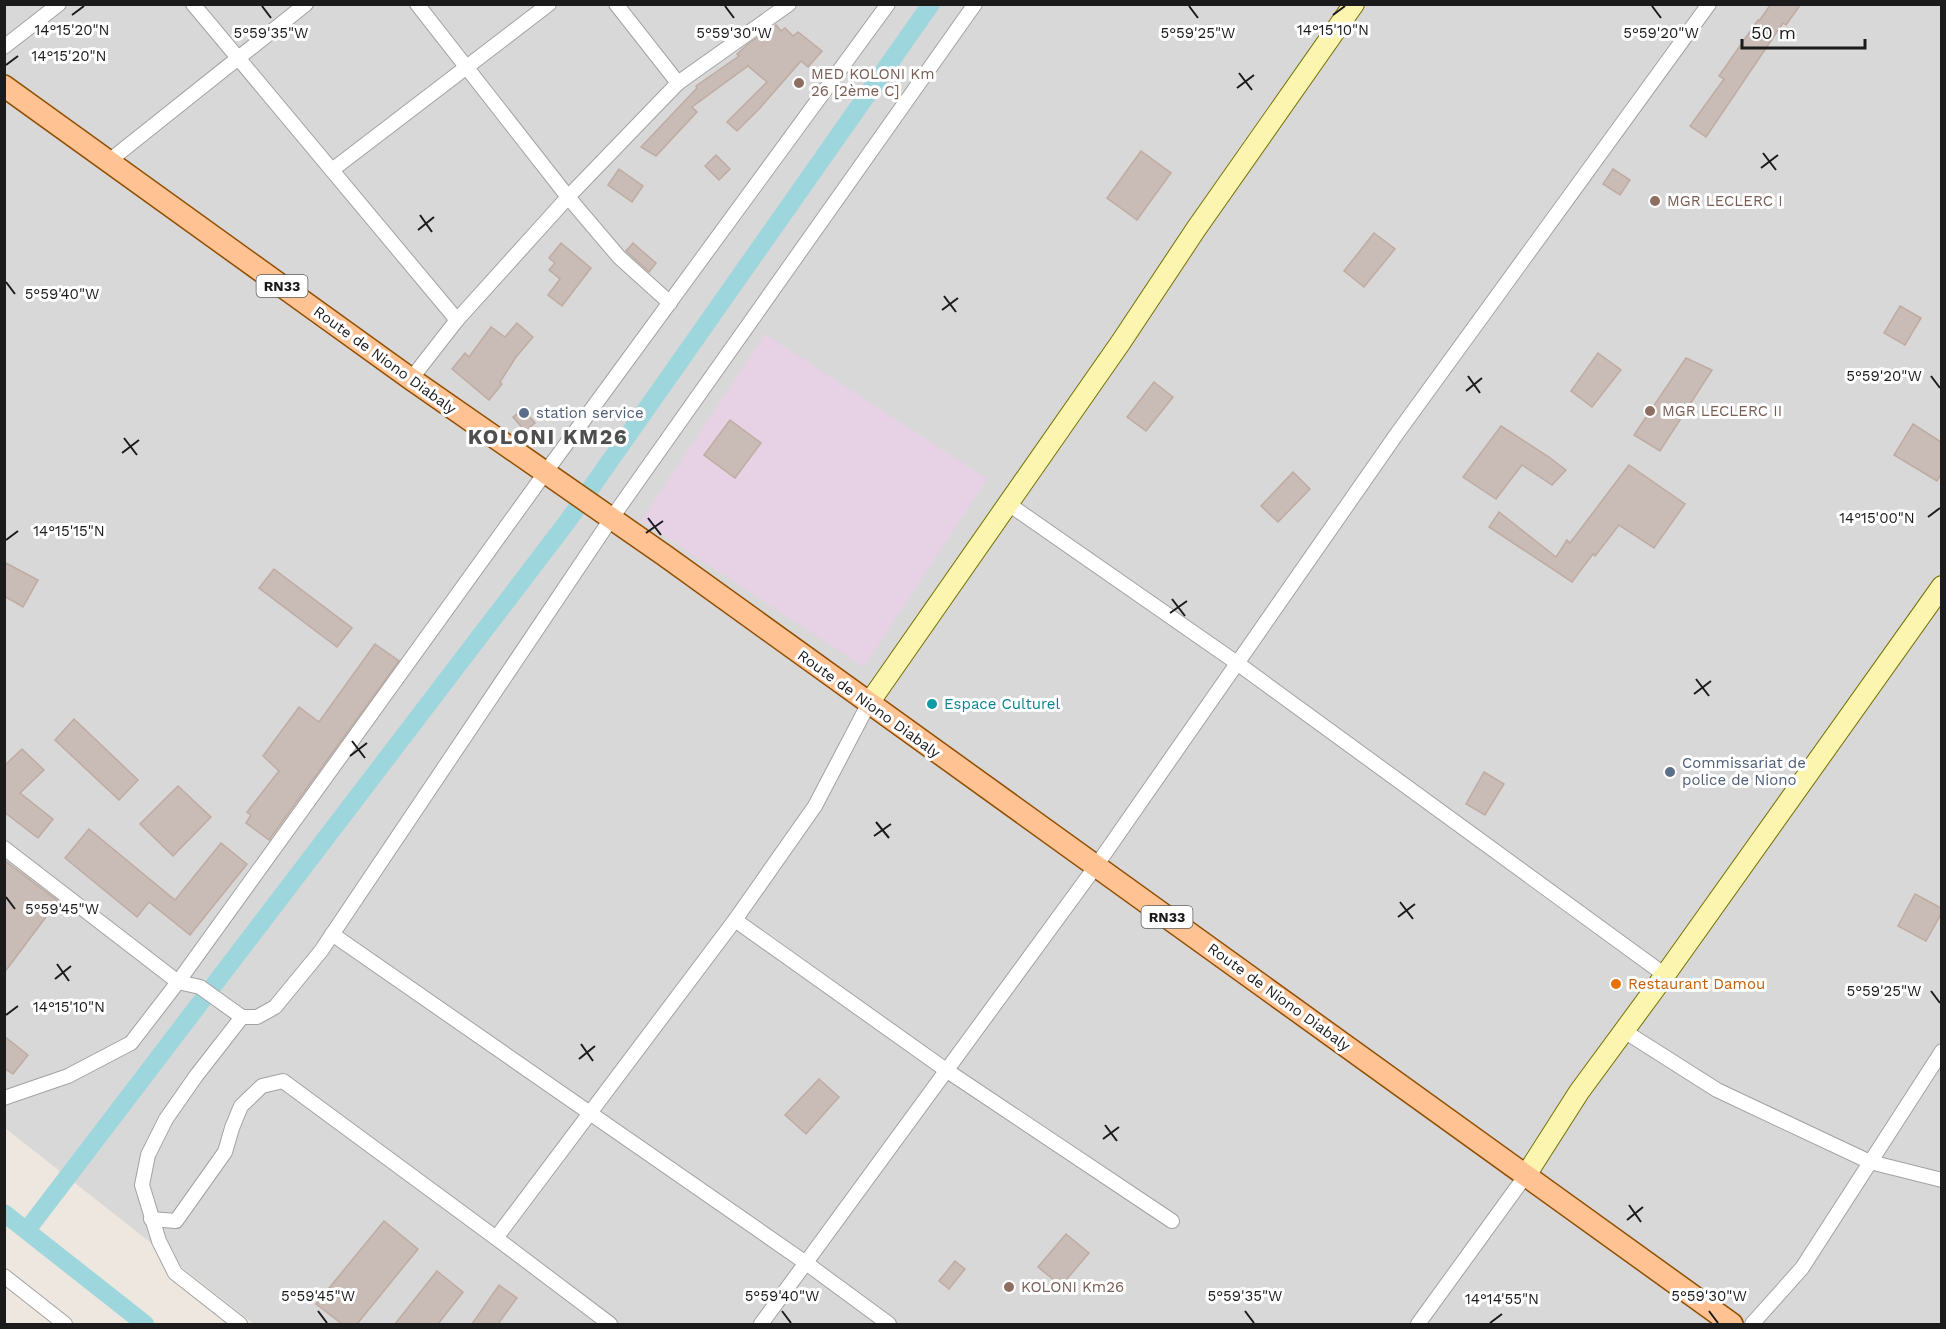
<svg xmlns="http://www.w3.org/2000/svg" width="1946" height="1329" font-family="'Work Sans',sans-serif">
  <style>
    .residential { fill: #d9d8d8 }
    .industrial { fill: #e6d1e5 }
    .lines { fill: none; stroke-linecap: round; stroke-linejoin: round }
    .canal { stroke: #9dd7dd; stroke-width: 18 }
    .building { fill: #c9bcb6; stroke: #bfaba1; stroke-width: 1.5 }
    .street-casing { stroke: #a2a2a2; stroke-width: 16 }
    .secondary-casing { stroke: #737001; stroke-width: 22 }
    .primary-casing { stroke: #914e00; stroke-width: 24 }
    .street { stroke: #fff; stroke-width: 14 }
    .secondary { stroke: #fbf5af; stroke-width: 20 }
    .primary { stroke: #ffc292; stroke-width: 21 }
    .ticks { fill: none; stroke: #1b1b1b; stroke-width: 2 }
    .education-dot { fill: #8d6e63; stroke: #fff; stroke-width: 2 }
    .service-dot { fill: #5c6f8a; stroke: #fff; stroke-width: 2 }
    .culture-dot { fill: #0f9aa8; stroke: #fff; stroke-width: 2 }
    .food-dot { fill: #e8710a; stroke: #fff; stroke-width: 2 }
    .labels { text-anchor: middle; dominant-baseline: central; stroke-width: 6; stroke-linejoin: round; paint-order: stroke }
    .shield { fill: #fff; stroke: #5f5f5f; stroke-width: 1.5 }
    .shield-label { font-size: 14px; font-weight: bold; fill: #1b1b1b }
    .education-label { font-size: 15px; fill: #785e54; stroke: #fff; text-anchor: start }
    .street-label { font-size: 15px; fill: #1b1b1b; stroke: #fff }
    .service-label { font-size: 15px; fill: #4e5e75; stroke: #fff; text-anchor: start }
    .culture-label { font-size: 15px; fill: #0d838f; stroke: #fff; text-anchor: start }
    .food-label { font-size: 15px; fill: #c56008; stroke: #fff; text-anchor: start }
    .district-label { font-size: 21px; font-weight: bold; letter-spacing: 1.5px; fill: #4e4e4e; stroke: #fff }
    .ticks-label { font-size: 15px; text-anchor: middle; fill: #1b1b1b; stroke: #fff; stroke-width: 6; stroke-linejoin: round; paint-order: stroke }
  </style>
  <rect width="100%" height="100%" fill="#ede7df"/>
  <!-- residential -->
  <polygon class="residential" points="4,5 1941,5 1941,1324 254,1324 5,1128"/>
  <!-- industrial -->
  <polygon class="industrial" points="765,334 987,479 864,667 641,521"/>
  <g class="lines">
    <!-- canal -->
    <g class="canal">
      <polyline points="4,1213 145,1324"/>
      <polyline points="27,1230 567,522 931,4"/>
    </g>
  </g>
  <!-- building -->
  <g class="building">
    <polygon points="1771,4 1801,4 1786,25 1783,23 1706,137 1690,126 1724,79 1719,76 1758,20 1759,21"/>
    <polygon points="776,25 781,31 785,28 793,36 798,32 822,51 808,67 801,61 760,108 737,131 727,122 767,82 748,66 692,107 697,112 656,156 641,147 697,88 696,86 739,56 737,54 748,44 760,36 762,38"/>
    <polygon points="1141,151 1171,173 1137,220 1107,198"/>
    <polygon points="716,155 730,169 719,180 705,166"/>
    <polygon points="619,169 643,186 632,202 608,185"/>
    <polygon points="1613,169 1630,180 1620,195 1603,184"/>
    <polygon points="1374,233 1395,249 1364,287 1344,271"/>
    <polygon points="561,243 591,268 562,306 548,295 560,279 549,270 555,263 549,258"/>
    <polygon points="633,243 656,263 649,272 626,251"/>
    <polygon points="1900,306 1921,318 1905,345 1884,333"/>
    <polygon points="517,323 533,337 516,357 500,382 502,384 489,400 452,369 465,353 469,357 491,327 505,337"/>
    <polygon points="1598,353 1621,370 1592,407 1571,391"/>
    <polygon points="1686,358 1712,370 1660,451 1634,435"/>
    <polygon points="1154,382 1173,397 1146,431 1127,417"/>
    <polygon points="523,409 535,423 525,431 513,417"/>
    <polygon points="730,420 761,443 735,478 704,455"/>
    <polygon points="1913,424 1941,442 1941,474 1937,481 1894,455"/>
    <polygon points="1501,426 1549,457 1566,470 1552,485 1522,465 1496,499 1463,477"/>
    <polygon points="1629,465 1685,504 1654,548 1619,525 1595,556 1593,554 1572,582 1489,527 1499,512 1556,557 1567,540 1570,543"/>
    <polygon points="1293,472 1310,489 1278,522 1261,506"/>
    <polygon points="4,562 38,580 23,607 4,596"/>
    <polygon points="274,569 352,628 337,647 259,588"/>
    <polygon points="375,644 399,661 269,840 246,823 251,815 247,812 279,771 263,756 299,707 319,722"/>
    <polygon points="74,719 138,780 119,800 55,740"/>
    <polygon points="22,749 44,770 20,793 53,819 38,838 4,812 4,766"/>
    <polygon points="1484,772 1504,784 1485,815 1466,804"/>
    <polygon points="178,786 211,817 173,856 140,824"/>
    <polygon points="89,829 175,900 221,843 247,864 190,935 149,902 137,917 65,858"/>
    <polygon points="4,860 58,901 4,973"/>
    <polygon points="1915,894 1941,908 1941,914 1926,941 1898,926"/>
    <polygon points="4,1036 28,1055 13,1074 4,1068"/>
    <polygon points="819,1079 839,1097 806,1134 785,1115"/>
    <polygon points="384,1221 418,1249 357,1324 342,1324 316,1304"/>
    <polygon points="1066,1234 1089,1253 1061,1286 1038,1267"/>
    <polygon points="955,1261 965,1269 949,1289 939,1281"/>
    <polygon points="437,1271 463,1292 438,1324 395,1324"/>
    <polygon points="499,1285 517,1298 498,1324 472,1324"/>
  </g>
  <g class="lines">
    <!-- street casing -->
    <g class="street-casing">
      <g id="street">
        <polyline points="193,4 457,320 411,379"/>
        <polyline points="417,4 568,197 619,257 670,303"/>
        <polyline points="4,47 59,4"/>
        <polyline points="678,83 789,4"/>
        <polyline points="109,161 306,4"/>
        <polyline points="332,170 549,4"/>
        <polyline points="457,320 568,197 678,83 616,4"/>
        <polyline points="1007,503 1237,663 1665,975"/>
        <polyline points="4,848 178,982 200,987 242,1017 257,1017 275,1007 321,951 611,519 975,4"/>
        <polyline points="735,920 946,1070 1172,1221"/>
        <polyline points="332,934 806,1263 889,1324"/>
        <polyline points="1624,1031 1717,1090 1870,1162 1942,1180"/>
        <polyline points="4,1098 68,1076 131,1043 178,982 545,473 888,4"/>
        <polyline points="151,1219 176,1221 225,1152 232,1128 241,1106 262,1086 283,1081 496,1238 610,1324"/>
        <polyline points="496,1238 735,920 815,806 869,703"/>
        <polyline points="4,1276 65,1324"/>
        <polyline points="240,1324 175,1273 159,1241 142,1185 148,1155 166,1119 196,1076 242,1017"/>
        <polyline points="761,1324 1096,866 1396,435 1709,4"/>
        <polyline points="1418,1324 1526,1175"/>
        <polyline points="1752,1324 1802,1268 1942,1051"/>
      </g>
    </g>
    <!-- secondary casing -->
    <g class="secondary-casing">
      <g id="secondary">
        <polyline points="869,703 1121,342 1196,229 1354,4"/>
        <polyline points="1526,1175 1579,1092 1665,975 1942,586"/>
      </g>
    </g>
    <!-- primary casing -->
    <g class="primary-casing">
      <polyline id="primary" points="4,86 411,379 664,555 1732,1324"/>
    </g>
    <!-- street -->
    <use href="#street" class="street"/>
    <!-- secondary -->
    <use href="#secondary" class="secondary"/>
    <!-- primary -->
    <use href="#primary" class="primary"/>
  </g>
  <!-- ticks -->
  <path class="ticks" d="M262 6 271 18M725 6 734 18M1189 6 1198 18M1652 6 1661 18M72 15 84 6M1333 15 1345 6M6 65 18 56M1239 73 1252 90M1237 88 1254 75M1763 153 1776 170M1761 168 1778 155M420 215 432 232M418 230 434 217M6 282 15 294M944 296 956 312M942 310 958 298M1468 376 1480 393M1931 376 1940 388M1466 391 1482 378M124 438 137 455M122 453 139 440M1928 517 1940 508M648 518 661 535M646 533 663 521M6 540 18 531M1172 599 1185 616M1170 613 1187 601M1696 679 1709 696M1694 694 1711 681M352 741 365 758M350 756 367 743M876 822 889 838M874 836 891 824M6 897 15 909M1400 902 1413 919M1398 917 1415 904M57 964 69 981M55 979 71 966M1931 991 1940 1003M6 1015 18 1006M581 1044 593 1061M579 1059 595 1046M1105 1125 1117 1141M1103 1139 1119 1127M1629 1205 1641 1222M1627 1220 1643 1207M318 1311 327 1323M782 1311 791 1323M1245 1311 1254 1323M1709 1311 1718 1323M1490 1323 1502 1314"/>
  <!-- markers -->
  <g class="education-dot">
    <circle cx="799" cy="83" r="6"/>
    <circle cx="1655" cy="201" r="6"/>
    <circle cx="1650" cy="411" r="6"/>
    <circle cx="1009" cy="1287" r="6"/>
  </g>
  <g class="service-dot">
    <circle cx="524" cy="413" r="6"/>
    <circle cx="1670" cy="772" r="6"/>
  </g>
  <circle class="culture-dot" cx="932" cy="704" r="6"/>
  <circle class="food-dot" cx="1616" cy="984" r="6"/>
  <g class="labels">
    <!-- shield labels -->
    <g class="shield">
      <rect x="256.5" y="275" width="51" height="22" rx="4.5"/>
      <rect x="1141.5" y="906" width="51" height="22" rx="4.5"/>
    </g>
    <g class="shield-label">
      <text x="282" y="286">RN33</text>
      <text x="1167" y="917">RN33</text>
    </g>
    <!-- education labels -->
    <g class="education-label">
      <text x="811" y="74">MED KOLONI Km<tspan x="811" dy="17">26 [2ème C]</tspan></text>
      <text x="1667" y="201">MGR LECLERC I</text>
      <text x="1662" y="411">MGR LECLERC II</text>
      <text x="1021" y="1287">KOLONI Km26</text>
    </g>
    <!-- street labels -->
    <g class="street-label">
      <text transform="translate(385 360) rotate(36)">Route de Niono Diabaly</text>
      <text transform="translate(869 704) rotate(36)">Route de Niono Diabaly</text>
      <text transform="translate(1279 997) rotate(36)">Route de Niono Diabaly</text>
    </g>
    <!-- service labels -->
    <g class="service-label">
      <text x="536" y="413">station service</text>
      <text x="1682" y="763">Commissariat de<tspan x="1682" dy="17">police de Niono</tspan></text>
    </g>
    <!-- culture labels -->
    <g class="culture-label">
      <text x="944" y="704">Espace Culturel</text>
    </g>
    <!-- food labels -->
    <g class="food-label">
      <text x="1628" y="984">Restaurant Damou</text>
    </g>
    <!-- district labels -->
    <g class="district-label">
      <text x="548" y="436">KOLONI KM26</text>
    </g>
  </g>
  <g class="ticks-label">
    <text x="72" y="35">14°15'20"N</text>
    <text x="1333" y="35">14°15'10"N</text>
    <text x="271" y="38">5°59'35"W</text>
    <text x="734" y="38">5°59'30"W</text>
    <text x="1198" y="38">5°59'25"W</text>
    <text x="1661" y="38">5°59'20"W</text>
    <text x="69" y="61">14°15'20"N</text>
    <text x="62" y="299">5°59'40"W</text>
    <text x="1884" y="381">5°59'20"W</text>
    <text x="1877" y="523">14°15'00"N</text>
    <text x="69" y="536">14°15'15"N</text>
    <text x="62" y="914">5°59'45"W</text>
    <text x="1884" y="996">5°59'25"W</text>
    <text x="69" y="1012">14°15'10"N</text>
    <text x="318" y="1301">5°59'45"W</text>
    <text x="782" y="1301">5°59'40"W</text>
    <text x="1245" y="1301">5°59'35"W</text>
    <text x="1709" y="1301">5°59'30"W</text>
    <text x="1502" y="1304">14°14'55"N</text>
  </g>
  <!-- border -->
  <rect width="1946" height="1329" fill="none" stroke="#1b1b1b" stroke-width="12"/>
  <!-- scale -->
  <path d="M1742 39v9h123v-9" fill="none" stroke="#1b1b1b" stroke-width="3"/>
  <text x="1751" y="39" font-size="18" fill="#1b1b1b" stroke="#ffffff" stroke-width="4.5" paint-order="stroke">50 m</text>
</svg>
